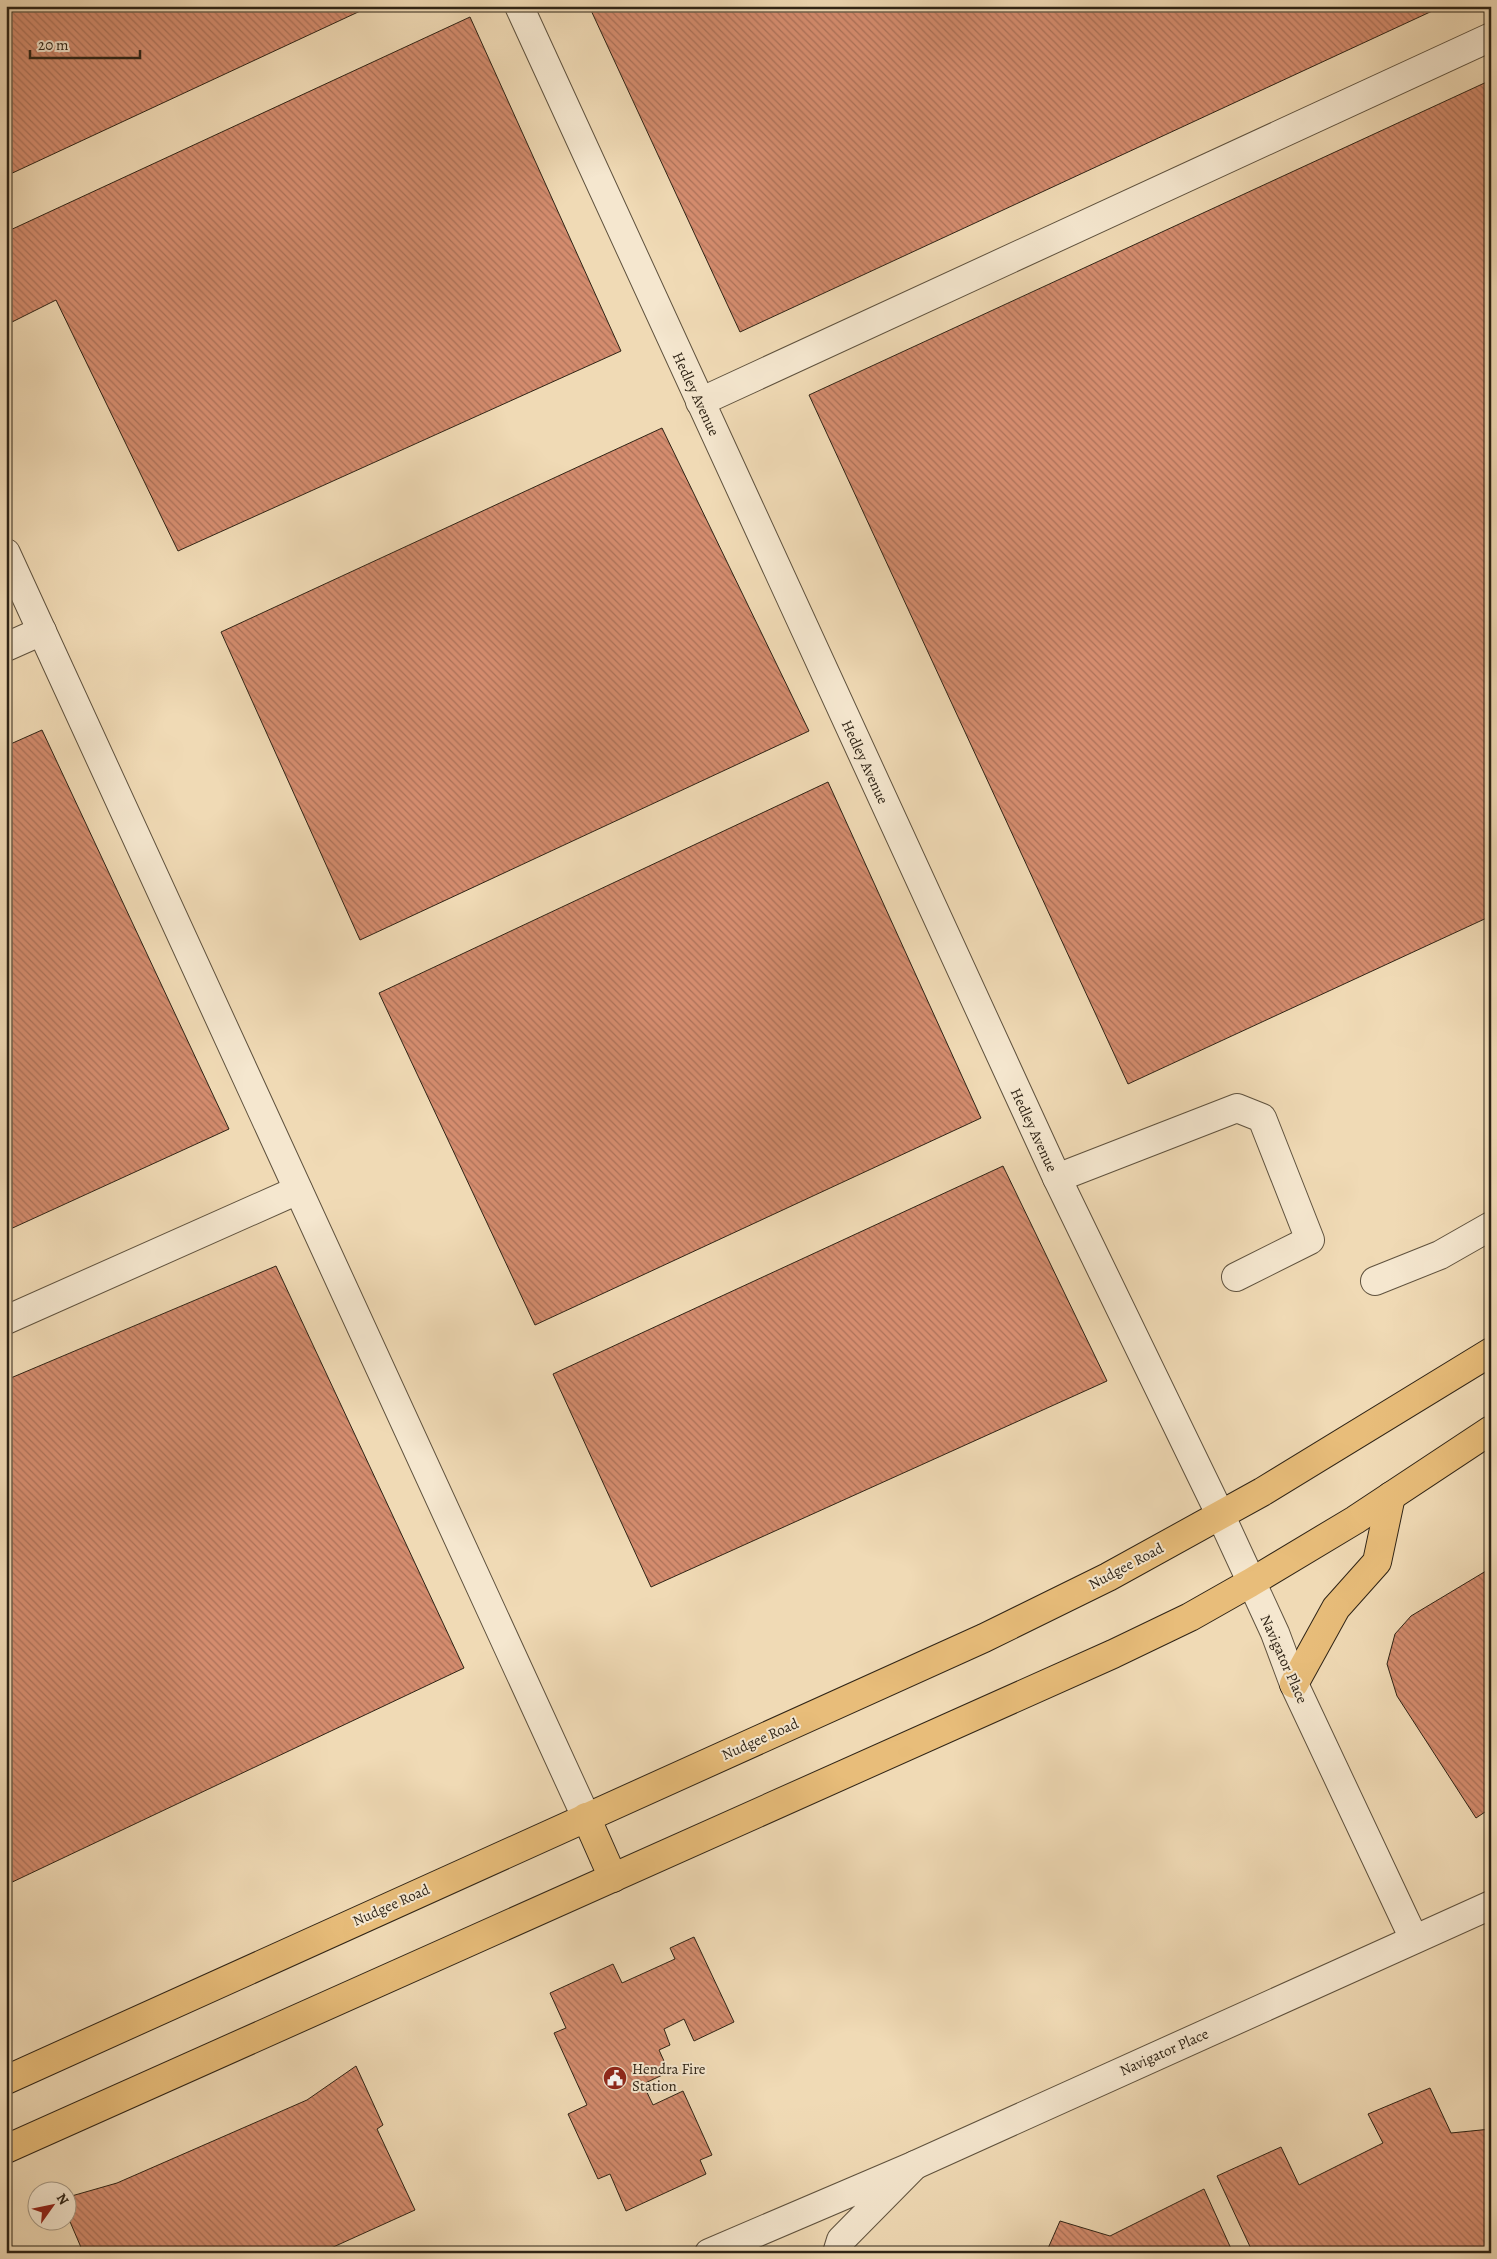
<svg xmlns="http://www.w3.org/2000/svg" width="1497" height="2259" font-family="Alegreya,serif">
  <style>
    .building { fill: url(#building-back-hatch); stroke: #2f2416 }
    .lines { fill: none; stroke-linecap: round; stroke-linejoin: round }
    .minor-casing { stroke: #5f523e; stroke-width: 30 }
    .major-casing { stroke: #2f2416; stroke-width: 30 }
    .minor { stroke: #f5e7cf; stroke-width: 28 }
    .major { stroke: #e8bd7a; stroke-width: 28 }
    .labels { text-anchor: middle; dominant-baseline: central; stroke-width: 4; stroke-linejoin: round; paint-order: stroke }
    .street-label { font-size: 15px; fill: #2f2416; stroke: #f5e7cf }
    .poi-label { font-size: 15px; fill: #2f2416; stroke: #f5e7cf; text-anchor: start }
  </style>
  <defs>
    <pattern id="building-back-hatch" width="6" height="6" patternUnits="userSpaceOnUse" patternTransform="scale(1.25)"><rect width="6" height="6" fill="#d48c6e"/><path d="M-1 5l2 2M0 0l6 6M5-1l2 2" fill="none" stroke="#ac7259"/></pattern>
  </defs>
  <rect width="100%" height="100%" fill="#f0dab5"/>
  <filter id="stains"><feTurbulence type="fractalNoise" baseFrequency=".004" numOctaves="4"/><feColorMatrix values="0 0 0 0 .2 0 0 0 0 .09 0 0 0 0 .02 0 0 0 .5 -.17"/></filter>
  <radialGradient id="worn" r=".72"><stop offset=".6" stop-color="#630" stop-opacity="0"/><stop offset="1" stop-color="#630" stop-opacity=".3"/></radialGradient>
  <!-- building -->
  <g class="building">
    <polygon points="6,6 371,6 6,176"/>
    <polygon points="589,6 1443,6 740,332"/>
    <polygon points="470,17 621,351 178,551 56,300 6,325 6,232"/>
    <polygon points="1491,80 1491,916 1128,1084 809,395"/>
    <polygon points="662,428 809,731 360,940 221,632"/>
    <polygon points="42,730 229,1129 6,1231 6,746"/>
    <polygon points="828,782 981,1118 535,1325 379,993"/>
    <polygon points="1003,1166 1107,1381 651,1587 553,1374"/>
    <polygon points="276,1266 464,1668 6,1885 6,1380"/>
    <polygon points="1491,1568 1491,1808 1476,1818 1397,1696 1387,1664 1395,1634 1411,1616"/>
    <polygon points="694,1937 734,2022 694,2041 684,2019 664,2029 670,2045 659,2050 669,2072 643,2084 653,2105 683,2091 712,2155 700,2160 706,2174 626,2211 610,2174 598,2179 568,2114 587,2105 554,2033 566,2028 550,1993 613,1964 622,1983 675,1959 670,1948"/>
    <polygon points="356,2066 383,2125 377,2129 415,2210 320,2253 81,2253 83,2252 68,2217 68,2197 117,2183 307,2100"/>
    <polygon points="1430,2088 1451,2133 1491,2129 1491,2253 1253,2253 1217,2176 1281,2147 1299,2185 1383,2143 1368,2114"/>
    <polygon points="1204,2189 1233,2253 1046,2253 1060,2221 1110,2236"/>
  </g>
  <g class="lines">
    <!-- minor casing -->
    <g class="minor-casing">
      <g id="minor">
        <polyline points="519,6 1057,1178 1220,1514 1275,1633 1294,1684 1414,1939"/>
        <polyline points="700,402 1491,37"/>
        <polyline points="6,553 586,1817"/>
        <polyline points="6,647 42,631"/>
        <polyline points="1057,1178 1237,1108 1262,1118 1310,1240 1236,1277"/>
        <polyline points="1375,1281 1440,1255 1491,1226"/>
        <polyline points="6,1320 298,1190"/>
        <polyline points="915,2165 1491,1905"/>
        <polyline points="709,2253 915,2165 841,2240 837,2253"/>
      </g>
    </g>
    <!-- major casing -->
    <g class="major-casing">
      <g id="major">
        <polyline points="1294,1684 1336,1608 1377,1562 1391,1496"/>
        <polyline points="586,1817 613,1878"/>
        <polyline points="6,2080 984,1638 1108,1577 1262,1492 1491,1352"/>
        <polyline points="6,2149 1113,1654 1190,1617 1250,1583 1355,1520 1491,1430"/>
      </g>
    </g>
    <!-- minor -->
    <use href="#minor" class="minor"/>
    <!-- major -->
    <use href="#major" class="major"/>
  </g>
  <!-- icons -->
  <defs>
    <g id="civic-disc" transform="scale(1.25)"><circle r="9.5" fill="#8f2418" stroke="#f5e7cf"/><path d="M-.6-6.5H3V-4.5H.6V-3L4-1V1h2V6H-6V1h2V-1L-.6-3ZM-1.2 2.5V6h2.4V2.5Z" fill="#fff"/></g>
  </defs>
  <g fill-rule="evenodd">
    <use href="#civic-disc" x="615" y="2078"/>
  </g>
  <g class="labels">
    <!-- street labels -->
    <g class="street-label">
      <text transform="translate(696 394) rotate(65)">Hedley Avenue</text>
      <text transform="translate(865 762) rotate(65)">Hedley Avenue</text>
      <text transform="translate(1034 1130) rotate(65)">Hedley Avenue</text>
      <text transform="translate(1126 1566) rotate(-28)">Nudgee Road</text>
      <text transform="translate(1284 1659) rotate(66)">Navigator Place</text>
      <text transform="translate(760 1739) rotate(-24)">Nudgee Road</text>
      <text transform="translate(391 1905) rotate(-24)">Nudgee Road</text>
      <text transform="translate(1164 2052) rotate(-24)">Navigator Place</text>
    </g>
    <!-- poi labels -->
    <g class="poi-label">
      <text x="632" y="2069">Hendra Fire<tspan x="632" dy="17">Station</tspan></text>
    </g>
  </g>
  <!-- margin -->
  <rect width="1497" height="2259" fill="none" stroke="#f0dab5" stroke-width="25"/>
  <rect x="8" y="8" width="1482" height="2244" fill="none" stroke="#2f2416" stroke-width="2.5"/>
  <rect x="12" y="12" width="1472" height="2234" fill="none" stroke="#2f2416"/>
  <!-- north arrow -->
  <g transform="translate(52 2206) rotate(57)"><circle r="24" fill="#f5e7cf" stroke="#a69985"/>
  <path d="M0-4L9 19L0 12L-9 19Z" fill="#8f2418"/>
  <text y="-8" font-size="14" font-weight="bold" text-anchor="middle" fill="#2f2416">N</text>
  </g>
  <!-- scale -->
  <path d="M30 50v8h110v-8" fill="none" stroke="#2f2416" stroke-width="2.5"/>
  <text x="38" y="50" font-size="15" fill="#2f2416" stroke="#f5e7cf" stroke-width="4" paint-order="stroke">20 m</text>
  <rect width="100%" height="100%" filter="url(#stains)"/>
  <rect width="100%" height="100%" fill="url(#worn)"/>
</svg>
